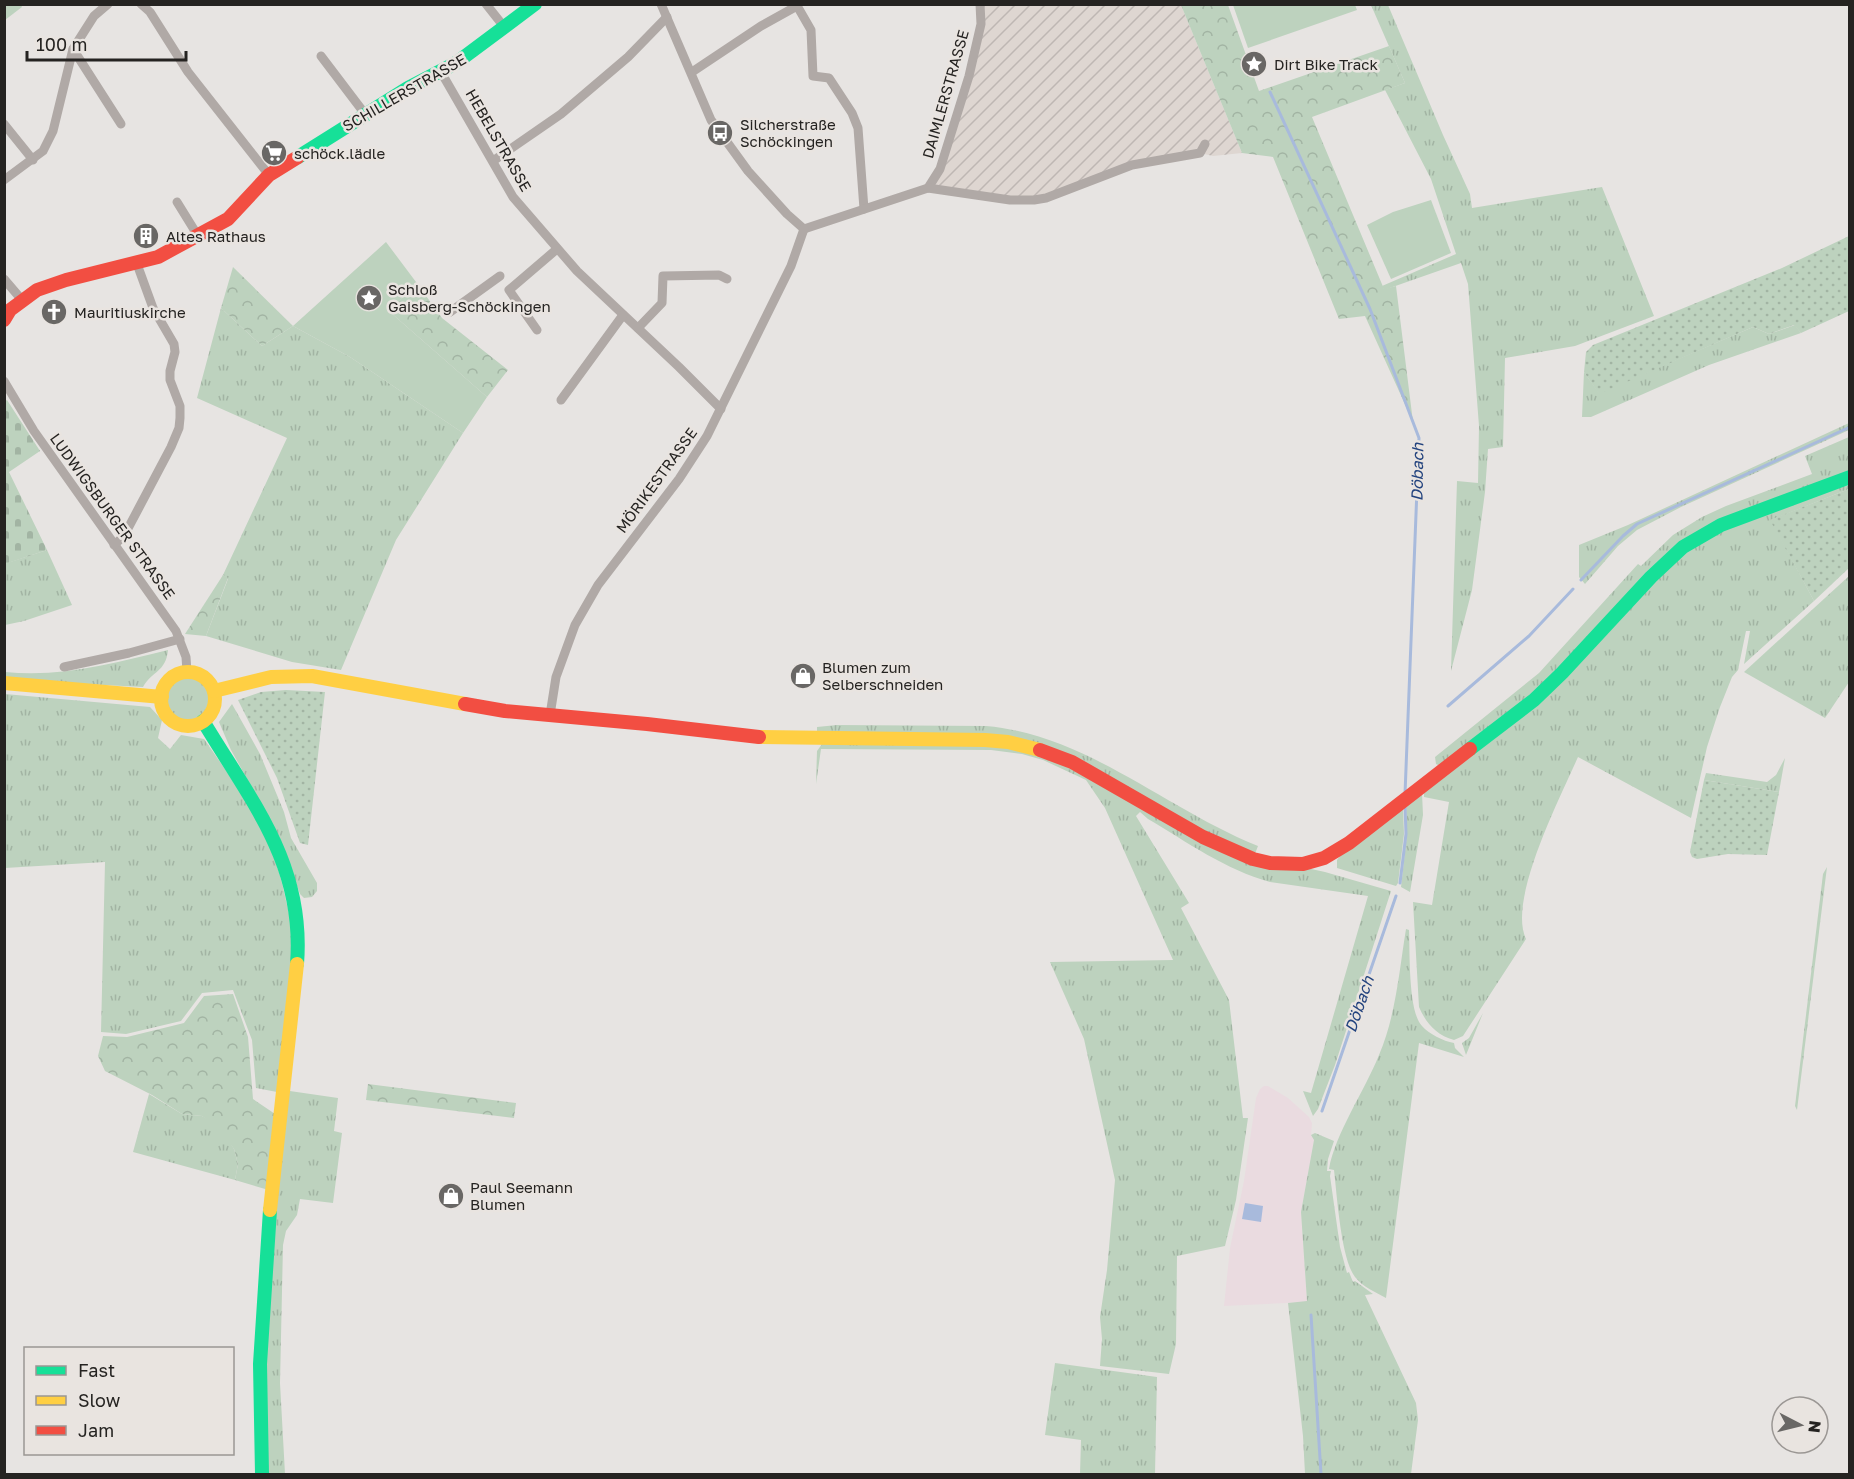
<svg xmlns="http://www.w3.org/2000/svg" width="1854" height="1479" font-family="'Golos Text',sans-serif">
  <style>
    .commercial { fill: #eadbe0 }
    .industrial { fill: url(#industrial-furrows) }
    .grass { fill: url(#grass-tufts) }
    .forest { fill: url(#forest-crowns) }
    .cemetery { fill: url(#cemetery-stones) }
    .park { fill: #bdd2be }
    .garden { fill: url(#garden-dots) }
    .water { fill: #a8badc }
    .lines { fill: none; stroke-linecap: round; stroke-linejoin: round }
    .stream { stroke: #a8badc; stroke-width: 3 }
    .street { stroke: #b0a9a6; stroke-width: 9 }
    .fast { stroke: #16e098; stroke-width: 14 }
    .slow { stroke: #ffcf43; stroke-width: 14 }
    .jam { stroke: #f24e42; stroke-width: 14 }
    .labels { text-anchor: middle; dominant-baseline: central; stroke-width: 5; stroke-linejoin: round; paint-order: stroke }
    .poi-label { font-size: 15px; fill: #252321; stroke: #e9e4e0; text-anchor: start }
    .street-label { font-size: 15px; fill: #252321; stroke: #e9e4e0 }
    .water-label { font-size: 16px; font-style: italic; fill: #23437e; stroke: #e9e4e0 }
  </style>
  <defs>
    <pattern id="industrial-furrows" width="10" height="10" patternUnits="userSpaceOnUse" patternTransform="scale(1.5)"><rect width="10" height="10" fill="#ded6d1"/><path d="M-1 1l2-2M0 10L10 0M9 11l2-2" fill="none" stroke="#beb7b3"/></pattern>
    <pattern id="grass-tufts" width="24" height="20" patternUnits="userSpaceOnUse" patternTransform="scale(1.5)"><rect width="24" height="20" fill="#bdd2be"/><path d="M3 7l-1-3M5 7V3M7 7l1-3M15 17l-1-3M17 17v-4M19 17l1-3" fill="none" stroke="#a2b4a3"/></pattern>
    <pattern id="forest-crowns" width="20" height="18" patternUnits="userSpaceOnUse" patternTransform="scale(1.5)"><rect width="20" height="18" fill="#bdd2be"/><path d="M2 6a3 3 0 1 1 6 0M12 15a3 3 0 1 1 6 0" fill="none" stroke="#a2b4a3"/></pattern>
    <pattern id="cemetery-stones" width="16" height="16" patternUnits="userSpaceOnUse" patternTransform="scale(1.5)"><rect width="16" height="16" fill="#bdd2be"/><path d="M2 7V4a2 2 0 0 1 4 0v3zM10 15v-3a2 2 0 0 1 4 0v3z" fill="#a2b4a3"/></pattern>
    <pattern id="garden-dots" width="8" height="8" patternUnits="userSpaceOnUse" patternTransform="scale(1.5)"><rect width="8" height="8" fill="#bdd2be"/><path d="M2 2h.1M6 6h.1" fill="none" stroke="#a2b4a3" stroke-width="1.8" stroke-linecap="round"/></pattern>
  </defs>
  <rect width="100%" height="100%" fill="#e7e4e2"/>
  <!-- commercial -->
  <polygon class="commercial" points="1264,1086 1268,1086 1288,1098 1309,1117 1312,1123 1311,1135 1314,1140 1301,1212 1307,1302 1224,1306 1230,1248 1244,1181 1256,1098 1260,1089"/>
  <!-- industrial -->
  <polygon class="industrial" points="980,5 1181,5 1242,153 1213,156 1200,153 1132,165 1034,200 928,188 940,169 969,76"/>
  <!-- grass -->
  <g class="grass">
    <polygon points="1371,5 1388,5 1443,135 1470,194 1472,208 1602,187 1654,316 1575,346 1505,358 1503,447 1488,449 1485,492 1472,590 1451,671 1457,481 1478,483 1479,426 1468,284 1461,263 1384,290 1382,286 1456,254 1431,179 1385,90 1405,83"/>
    <polygon points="221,308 262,346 293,326 350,357 463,433 396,540 341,670 292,662 206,636 228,579 223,575 287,438 197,398"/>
    <polygon points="1795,325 1801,333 1709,365 1591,417 1582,417 1584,372 1599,393 1753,327 1769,334"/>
    <polygon points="1849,423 1849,430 1681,507 1637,530 1618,546 1585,584 1579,577 1579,545 1628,525"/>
    <polygon points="1849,437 1849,472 1720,520 1544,685 1440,766 1436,764 1435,757 1539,673 1638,564 1641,566 1673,535 1702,517 1726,506 1812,474 1805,456"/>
    <path d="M1849 482V489L1771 520 1814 601 1744 664 1750 631H1746L1738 670 1732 677 1720 707 1707 747 1691 818 1578 757C1561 796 1507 900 1526 939L1463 1036 1454 1040C1436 1035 1426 1023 1419 1007L1413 902 1432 905 1449 802 1424 797V791L1524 715 1674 561 1711 535Z"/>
    <polygon points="47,550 72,605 24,621 5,625 4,564"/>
    <polygon points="1849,576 1849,682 1825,718 1744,672"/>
    <path d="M168 650C166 672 152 671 143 687L84 684 5 677V672C61 678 114 663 168 650Z"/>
    <circle cx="188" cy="699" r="21"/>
    <path d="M5 694 150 707 162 720 158 738 170 749 181 735 204 739C239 789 273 836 285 896 287 907 291 917 291 928 293 982 283 1038 277 1092L256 1088 252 1040 233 990 202 993 181 1021 126 1034 101 1032 105 862 5 868Z"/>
    <polygon points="232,704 260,754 284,812 291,838 317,883 317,891 312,897 304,898 300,894 279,836 231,750 219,722"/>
    <path d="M837 725 986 726C1087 735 1166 809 1258 846L1253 859 1024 745 817 734V727Z"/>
    <path d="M822 744 999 745 1052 758 1214 848 1325 872 1391 891 1335 1065 1318 1109 1313 1116 1303 1091 1311 1093 1368 896 1270 882C1226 870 1187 842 1148 819L1140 812 1136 816 1189 903 1181 908 1229 1000 1243 1118H1248L1236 1200 1225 1246 1177 1256 1176 1344 1169 1374 1100 1366 1102 1339 1100 1317 1107 1270 1115 1180 1084 1039 1050 962 1173 960 1105 808 1086 780 1043 760 1022 754 991 750 821 749 816 784 817 751Z"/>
    <polygon points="1785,758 1779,792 1704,780 1706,773 1767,782 1776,775"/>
    <polygon points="1422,793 1423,815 1410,892 1401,887 1407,834 1406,805"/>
    <polygon points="1403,808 1404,834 1398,883 1396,886 1337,868 1337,860 1340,856"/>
    <polygon points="1827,867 1797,1110 1795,1106 1823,874"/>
    <path d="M1406 929 1409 930C1410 950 1408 1012 1422 1026 1429 1034 1443 1041 1454 1043L1455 1048 1464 1057 1419 1043 1386 1298C1375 1292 1363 1287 1355 1277 1341 1259 1337 1195 1334 1170L1329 1169C1335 1134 1365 1090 1379 1055 1396 1015 1399 972 1406 929Z"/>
    <polygon points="1483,1013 1466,1055 1462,1043 1469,1038"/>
    <polygon points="283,1090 338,1098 334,1131 342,1133 333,1203 300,1199 297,1215 286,1231 283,1245 280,1383 285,1474 262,1474 261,1423"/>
    <polygon points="149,1094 182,1114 202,1116 220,1126 234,1149 238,1164 235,1180 133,1152"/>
    <polygon points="1315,1133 1334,1141 1328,1159 1327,1171 1331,1171 1330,1176 1340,1247 1347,1273 1349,1272 1353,1282 1355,1281 1373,1294 1365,1295 1416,1403 1418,1420 1411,1474 1305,1474 1303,1436 1288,1303 1307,1301 1301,1212 1314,1140 1311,1135"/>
    <polygon points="1055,1363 1157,1377 1155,1474 1080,1474 1081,1440 1045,1435"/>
  </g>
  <!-- forest -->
  <g class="forest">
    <polygon points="1181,5 1228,5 1259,91 1389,46 1405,83 1312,117 1384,289 1396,286 1413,422 1365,316 1339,319 1273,157 1242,153"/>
    <polygon points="233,267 293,326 262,346 221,308"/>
    <polygon points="416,282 442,318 508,370 487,397 390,312"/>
    <polygon points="223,575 228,578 206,636 185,634"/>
    <polygon points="233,994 248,1037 253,1099 281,1118 272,1191 235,1180 238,1164 234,1149 220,1130 202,1116 182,1114 152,1095 105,1071 98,1056 103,1036 127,1037 184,1023 204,996"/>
    <polygon points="368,1084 516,1103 514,1118 366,1100"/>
  </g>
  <!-- cemetery -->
  <polygon class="cemetery" points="7,400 40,451 9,472 47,550 5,564 4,402"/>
  <!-- park -->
  <g class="park">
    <polygon points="5,4 21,5 22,7 5,20"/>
    <polygon points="1355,5 1357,10 1248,48 1233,5"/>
    <polygon points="1431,200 1451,253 1391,279 1367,225 1393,212"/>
    <polygon points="386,242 416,282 390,312 487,397 463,433 350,357 293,326"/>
  </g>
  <!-- garden -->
  <g class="garden">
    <polygon points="1849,236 1849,311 1801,333 1794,325 1769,334 1753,327 1599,394 1584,372 1586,352 1593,345 1782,268"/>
    <polygon points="1849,489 1849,568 1814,601 1770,520"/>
    <polygon points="286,690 325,692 308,845 300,843 277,778 238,700 261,692"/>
    <polygon points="1704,780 1779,792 1767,855 1728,854 1697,859 1692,857 1690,852"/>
  </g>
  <!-- water -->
  <polygon class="water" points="1245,1203 1263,1206 1261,1222 1242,1219"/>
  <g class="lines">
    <!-- stream -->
    <g class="stream">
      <polyline points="1270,92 1370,309 1419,438 1405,794"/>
      <polyline points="1581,580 1623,536 1637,524 1850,427"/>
      <polyline points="1448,706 1529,636 1573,589"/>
      <polyline points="1400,883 1406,834 1405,806"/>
      <polyline points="1322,1111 1396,896"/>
      <polyline points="1311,1315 1321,1474"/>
    </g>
    <!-- street -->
    <g class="street">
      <polyline points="141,4 150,12 188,72 269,175"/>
      <polyline points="486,4 505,28"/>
      <polyline points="661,4 711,120 748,171 787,214 804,229"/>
      <polyline points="796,4 811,30 813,76 829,78 852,113 858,128 864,209"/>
      <polyline points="73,49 121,124"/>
      <polyline points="321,56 365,114"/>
      <polyline points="441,72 513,197 577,271 679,367 721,409"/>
      <polyline points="692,72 761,26 797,6"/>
      <polyline points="4,124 33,160"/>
      <polyline points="493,161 561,114 628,57 667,17"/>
      <polyline points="4,180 43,151 53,131 73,49 94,16 108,4"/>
      <polyline points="928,188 940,169 969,76 981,24 980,4"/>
      <polyline points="177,202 198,236"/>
      <polyline points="804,229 928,188 1010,200 1034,200 1046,198 1132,165 1200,153 1205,144"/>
      <polyline points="4,279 22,300"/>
      <polyline points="450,312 500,276"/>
      <polyline points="638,328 662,303 663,276 719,275 727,279"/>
      <polyline points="537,330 509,290 557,249"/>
      <polyline points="4,381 34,431 176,631 186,657 187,672"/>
      <polyline points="561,400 623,315"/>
      <polyline points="114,545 124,536 171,447 179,428 180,418 180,406 170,380 170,371 175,352 174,344 153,308 137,264"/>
      <polyline points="64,667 129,653 180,639"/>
      <polyline points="550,715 556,677 575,625 598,585 679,479 707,436 791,266 804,229"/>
    </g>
    <!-- fast -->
    <g class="fast">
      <polyline points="298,157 408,88 456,63 535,4"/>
      <path d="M203 721C251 801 305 864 297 964"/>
      <polyline points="1470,749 1534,700 1562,673 1651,577 1683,547 1721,525 1850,477"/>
      <polyline points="262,1474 260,1364 270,1210"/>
    </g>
    <!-- slow -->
    <g class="slow">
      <circle cx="188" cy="699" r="27"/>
      <polyline points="4,683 162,697"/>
      <polyline points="214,691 271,677 312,676 465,704"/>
      <polyline points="759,737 985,740 1008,742 1040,750"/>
      <polyline points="270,1210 297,964"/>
    </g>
    <!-- jam -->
    <g class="jam">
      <polyline points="4,320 10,310 37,290 66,280 158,257 228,219 269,175 298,157"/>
      <polyline points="465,704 505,711 647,724 759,737"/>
      <polyline points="1040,750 1072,762 1203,837 1253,859 1270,863 1303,864 1324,858 1349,843 1470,749"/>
    </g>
  </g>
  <!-- icons -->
  <defs>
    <g id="sight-disc" transform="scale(1.35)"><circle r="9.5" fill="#696765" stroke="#e9e4e0"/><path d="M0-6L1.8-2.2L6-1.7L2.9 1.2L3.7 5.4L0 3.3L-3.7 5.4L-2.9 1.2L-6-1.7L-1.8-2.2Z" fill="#fff"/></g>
    <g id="bus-disc" transform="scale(1.35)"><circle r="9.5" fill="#696765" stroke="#e9e4e0"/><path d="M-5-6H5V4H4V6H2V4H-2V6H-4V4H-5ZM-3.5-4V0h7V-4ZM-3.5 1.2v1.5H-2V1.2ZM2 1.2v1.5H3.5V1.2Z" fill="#fff"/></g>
    <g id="supermarket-disc" transform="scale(1.35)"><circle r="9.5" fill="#696765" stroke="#e9e4e0"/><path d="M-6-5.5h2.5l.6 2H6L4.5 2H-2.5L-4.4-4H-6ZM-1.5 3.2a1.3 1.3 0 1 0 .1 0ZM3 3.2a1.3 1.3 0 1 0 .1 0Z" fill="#fff"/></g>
    <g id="building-disc" transform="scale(1.35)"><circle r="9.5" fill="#696765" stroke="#e9e4e0"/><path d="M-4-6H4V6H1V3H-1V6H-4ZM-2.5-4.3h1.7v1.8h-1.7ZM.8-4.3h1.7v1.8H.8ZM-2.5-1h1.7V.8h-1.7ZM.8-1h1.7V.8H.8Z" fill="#fff"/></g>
    <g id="church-disc" transform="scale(1.35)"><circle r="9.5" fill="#696765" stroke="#e9e4e0"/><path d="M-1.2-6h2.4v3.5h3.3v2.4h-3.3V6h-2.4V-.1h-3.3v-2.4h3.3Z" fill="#fff"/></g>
    <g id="shop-disc" transform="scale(1.35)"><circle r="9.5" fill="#696765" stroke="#e9e4e0"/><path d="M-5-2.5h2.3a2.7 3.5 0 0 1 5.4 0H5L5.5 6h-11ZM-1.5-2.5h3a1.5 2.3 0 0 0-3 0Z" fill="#fff"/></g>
  </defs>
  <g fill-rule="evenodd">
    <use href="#sight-disc" x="1254" y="64"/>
    <use href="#bus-disc" x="720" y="133"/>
    <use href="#supermarket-disc" x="274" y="153"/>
    <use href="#building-disc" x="146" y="236"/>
    <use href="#sight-disc" x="369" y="298"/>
    <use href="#church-disc" x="54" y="312"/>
    <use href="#shop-disc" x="803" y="676"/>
    <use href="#shop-disc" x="451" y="1196"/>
  </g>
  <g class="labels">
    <!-- poi labels -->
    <g class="poi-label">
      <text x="1274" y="64">Dirt Bike Track</text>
      <text x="740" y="124">Silcherstraße<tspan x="740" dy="17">Schöckingen</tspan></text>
      <text x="294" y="153">schöck.lädle</text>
      <text x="166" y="236">Altes Rathaus</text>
      <text x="388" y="289">Schloß<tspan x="388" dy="17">Gaisberg-Schöckingen</tspan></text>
      <text x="74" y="312">Mauritiuskirche</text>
      <text x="822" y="667">Blumen zum<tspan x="822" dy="17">Selberschneiden</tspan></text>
      <text x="470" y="1187">Paul Seemann<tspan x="470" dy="17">Blumen</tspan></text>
    </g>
    <!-- street labels -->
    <g class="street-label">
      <text transform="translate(404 92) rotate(-30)">SCHILLERSTRASSE</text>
      <text transform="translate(945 94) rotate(-74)">DAIMLERSTRASSE</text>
      <text transform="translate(499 140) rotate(60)">HEBELSTRASSE</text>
      <text transform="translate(656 480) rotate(-54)">MÖRIKESTRASSE</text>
      <text transform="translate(113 516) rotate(54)">LUDWIGSBURGER STRASSE</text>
    </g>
    <!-- water labels -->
    <g class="water-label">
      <text transform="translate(1417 472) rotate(-89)">Döbach</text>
      <text transform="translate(1359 1004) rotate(-71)">Döbach</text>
    </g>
  </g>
  <!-- border -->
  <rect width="1854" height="1479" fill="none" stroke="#252321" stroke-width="12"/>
  <!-- legend -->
  <rect x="24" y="1347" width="210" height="108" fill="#e9e4e0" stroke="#9b9794" stroke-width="1.5"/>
  <rect x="36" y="1366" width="30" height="9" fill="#16e098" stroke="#9b9794" stroke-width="1.5"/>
  <text x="78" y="1377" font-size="18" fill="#252321">Fast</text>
  <rect x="36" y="1396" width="30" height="9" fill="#ffcf43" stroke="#9b9794" stroke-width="1.5"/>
  <text x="78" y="1407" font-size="18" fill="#252321">Slow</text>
  <rect x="36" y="1426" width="30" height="9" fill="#f24e42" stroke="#9b9794" stroke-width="1.5"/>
  <text x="78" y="1437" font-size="18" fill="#252321">Jam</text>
  <!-- north arrow -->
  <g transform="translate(1800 1425) rotate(97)"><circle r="28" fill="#e9e4e0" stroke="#9b9794" stroke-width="1.5"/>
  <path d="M0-4.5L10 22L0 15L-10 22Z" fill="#696765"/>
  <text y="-9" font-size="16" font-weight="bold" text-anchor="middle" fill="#252321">N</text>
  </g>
  <!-- scale -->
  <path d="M27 51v9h159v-9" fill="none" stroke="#252321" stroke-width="3"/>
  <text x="36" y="51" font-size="18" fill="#252321" stroke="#e9e4e0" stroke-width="4.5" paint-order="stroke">100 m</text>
</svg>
